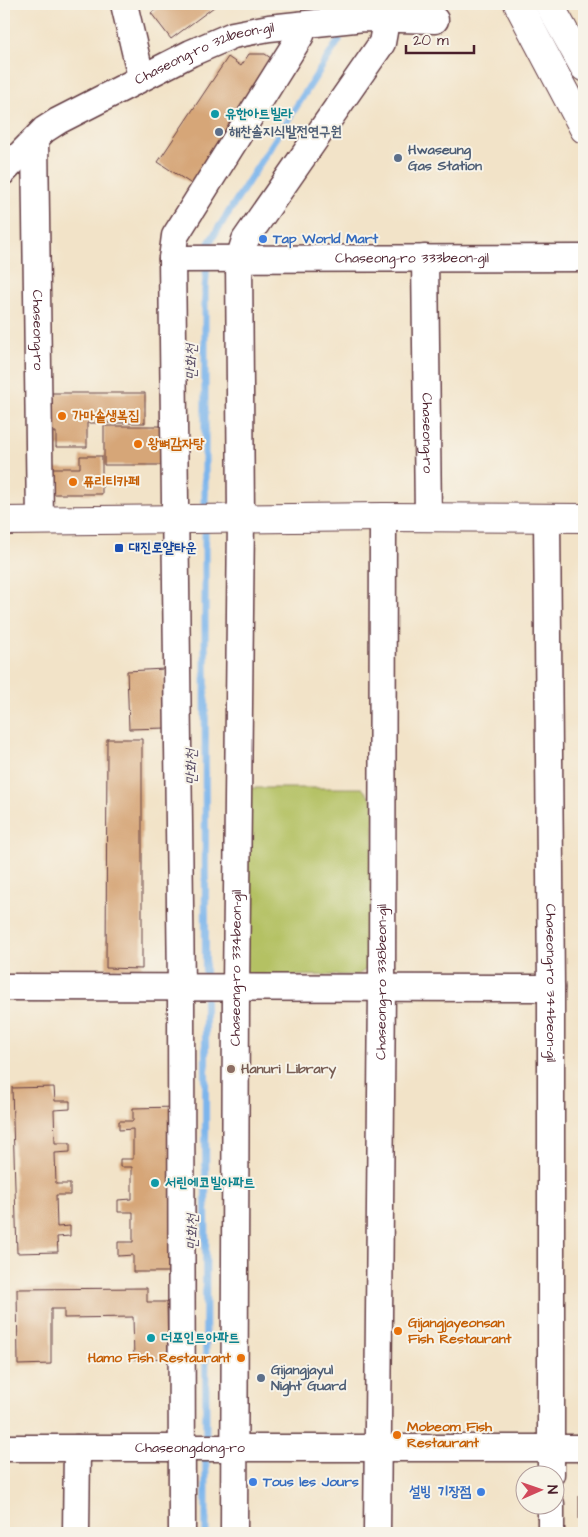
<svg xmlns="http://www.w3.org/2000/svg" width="588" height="1537" font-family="'Architects Daughter','Poor Story',sans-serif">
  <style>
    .green { fill: #b4c163; stroke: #7f7047 }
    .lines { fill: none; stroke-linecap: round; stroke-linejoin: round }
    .stream { stroke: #7bb5ec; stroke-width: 7 }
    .building { fill: #d6a678 }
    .minor-casing { stroke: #633c43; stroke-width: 29 }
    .major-casing { stroke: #633c43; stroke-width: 30 }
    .minor { stroke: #fff; stroke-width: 26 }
    .major { stroke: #fff; stroke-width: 28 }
    .culture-dot { fill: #0f9aa8; stroke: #f7f3e8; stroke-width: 2 }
    .service-dot { fill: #5c6f8a; stroke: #f7f3e8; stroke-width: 2 }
    .shop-dot { fill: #3f7fe0; stroke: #f7f3e8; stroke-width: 2 }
    .food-dot { fill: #e8710a; stroke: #f7f3e8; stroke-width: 2 }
    .transit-dot { fill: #1a4fb4; stroke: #f7f3e8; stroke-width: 2 }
    .education-dot { fill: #8d6e63; stroke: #f7f3e8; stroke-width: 2 }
    .labels { text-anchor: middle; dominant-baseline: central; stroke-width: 4; stroke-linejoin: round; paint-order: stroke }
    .street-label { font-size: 14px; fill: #4a1f2b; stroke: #f7f3e8 }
    .culture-label { font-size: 14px; font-weight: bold; fill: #0d838f; stroke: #f7f3e8; text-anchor: start }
    .service-label { font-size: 14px; font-weight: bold; fill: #4e5e75; stroke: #f7f3e8; text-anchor: start }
    .shop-label { font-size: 14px; font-weight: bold; fill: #366cbe; stroke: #f7f3e8; text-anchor: start }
    .food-label { font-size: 14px; font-weight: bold; fill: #c56008; stroke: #f7f3e8; text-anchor: start }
    .transit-label { font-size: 14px; font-weight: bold; fill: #164399; stroke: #f7f3e8; text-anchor: start }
    .education-label { font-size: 14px; font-weight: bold; fill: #785e54; stroke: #f7f3e8; text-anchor: start }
    .water-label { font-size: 15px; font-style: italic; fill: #594c65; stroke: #f7f3e8 }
  </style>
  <rect width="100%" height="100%" fill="#f7f3e8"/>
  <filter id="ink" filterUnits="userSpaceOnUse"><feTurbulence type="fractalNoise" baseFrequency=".02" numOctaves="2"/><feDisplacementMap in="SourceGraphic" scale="10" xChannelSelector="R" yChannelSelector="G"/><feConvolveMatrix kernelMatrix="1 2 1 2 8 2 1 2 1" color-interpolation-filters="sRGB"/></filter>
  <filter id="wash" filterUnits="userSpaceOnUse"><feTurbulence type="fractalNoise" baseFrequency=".0096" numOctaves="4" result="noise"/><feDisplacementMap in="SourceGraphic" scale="20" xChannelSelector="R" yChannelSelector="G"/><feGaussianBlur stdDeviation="1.12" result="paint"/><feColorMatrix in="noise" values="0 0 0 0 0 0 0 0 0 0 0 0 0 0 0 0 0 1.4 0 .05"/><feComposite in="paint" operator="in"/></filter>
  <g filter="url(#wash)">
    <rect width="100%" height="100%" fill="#f2e3c8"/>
    <!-- green -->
    <polygon class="green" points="243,788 362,788 374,802 375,963 358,975 245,976"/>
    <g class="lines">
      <!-- stream -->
      <g class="stream">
        <polyline points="208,254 209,243 339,40"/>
        <polyline points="205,514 205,289 207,264"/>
        <polyline points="205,524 206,1533"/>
      </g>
    </g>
    <g id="blocks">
      <!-- building -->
      <g class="building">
        <polygon points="163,4 218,4 171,39 151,13"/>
        <polygon points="249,54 265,54 275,61 193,185 158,162 228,57 241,66"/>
        <polygon points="45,393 145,393 145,423 87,423 87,447 56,447 56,432 46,432"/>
        <polygon points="104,426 161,426 162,465 104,465"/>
        <polygon points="80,456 102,456 102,494 45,494 45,468 80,468"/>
        <polygon points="164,669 166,728 129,729 127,671"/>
        <polygon points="107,739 142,739 142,969 106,968"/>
        <polygon points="54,1087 55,1101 70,1101 70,1109 54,1110 55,1143 70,1143 70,1152 55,1153 56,1184 70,1184 70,1195 56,1195 57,1227 70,1226 70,1236 57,1237 58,1252 17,1253 12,1088"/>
        <polygon points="176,1107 177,1272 133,1272 133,1255 118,1256 118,1242 133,1242 133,1212 118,1212 118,1200 132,1199 132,1167 120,1167 120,1159 133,1159 133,1129 119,1130 119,1121 133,1121 133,1108"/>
        <polygon points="147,1288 147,1302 167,1302 168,1358 134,1359 133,1317 64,1318 64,1309 51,1309 51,1364 18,1365 17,1289"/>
        <polygon points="584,1491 584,1519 579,1519 579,1496"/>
      </g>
    </g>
  </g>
  <g filter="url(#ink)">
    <use href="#blocks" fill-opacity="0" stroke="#633c43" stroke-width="1"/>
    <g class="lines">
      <!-- minor casing -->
      <g class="minor-casing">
        <g id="minor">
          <polyline points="124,4 141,77"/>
          <path id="s1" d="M35 140 40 520"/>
          <path id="s2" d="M4 171 44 130 58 121 191 53 233 35 269 28 364 18 435 20"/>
          <path id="s3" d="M425 258 428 517"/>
          <path id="s4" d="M172 259 584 258"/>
          <path id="s5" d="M547 518 551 988V1474"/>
          <polyline points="4,987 551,988"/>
          <path id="s6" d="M4 1448H584"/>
          <polyline points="76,1533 77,1448"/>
          <polyline points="182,1533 181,987 172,259 175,236 301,35 299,25"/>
          <path id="s7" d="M234 1533 236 988 241 518 239 259 245 240 382 43 384 32 381 18"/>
          <path id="s8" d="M377 1533 382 988 383 517"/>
          <polyline points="551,1533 551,1504"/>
        </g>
      </g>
      <!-- major casing -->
      <g class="major-casing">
        <g id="major">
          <polyline points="518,4 584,129"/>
          <polyline points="549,4 584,67"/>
          <polyline points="4,521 383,517 584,518"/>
        </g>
      </g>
      <!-- minor -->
      <use href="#minor" class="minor"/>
      <!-- major -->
      <use href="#major" class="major"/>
    </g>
  </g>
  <!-- markers -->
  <g class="culture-dot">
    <circle cx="215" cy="114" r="5"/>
    <circle cx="155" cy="1183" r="5"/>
    <circle cx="151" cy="1338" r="5"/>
  </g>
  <g class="service-dot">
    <circle cx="219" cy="132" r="5"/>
    <circle cx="398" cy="158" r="5"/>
    <circle cx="261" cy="1378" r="5"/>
  </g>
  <g class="shop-dot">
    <circle cx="263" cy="239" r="5"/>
    <circle cx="253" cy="1482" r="5"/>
    <circle cx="481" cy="1492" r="5"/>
  </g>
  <g class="food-dot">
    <circle cx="62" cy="416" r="5"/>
    <circle cx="138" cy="444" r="5"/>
    <circle cx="73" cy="482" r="5"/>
    <circle cx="398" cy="1331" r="5"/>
    <circle cx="241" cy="1358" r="5"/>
    <circle cx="397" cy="1435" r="5"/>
  </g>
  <rect class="transit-dot" x="114" y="543" width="10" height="10" rx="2.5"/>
  <circle class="education-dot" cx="231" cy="1069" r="5"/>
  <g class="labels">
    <!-- street labels -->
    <g class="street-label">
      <text stroke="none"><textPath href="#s2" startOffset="236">Chaseong-ro 321beon-gil</textPath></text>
      <text stroke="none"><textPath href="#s4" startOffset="240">Chaseong-ro 333beon-gil</textPath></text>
      <text stroke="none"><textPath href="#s1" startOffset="190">Chaseong-ro</textPath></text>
      <text stroke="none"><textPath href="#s3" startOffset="175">Chaseong-ro</textPath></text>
      <text stroke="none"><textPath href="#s7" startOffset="565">Chaseong-ro 334beon-gil</textPath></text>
      <text stroke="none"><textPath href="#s8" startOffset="551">Chaseong-ro 338beon-gil</textPath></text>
      <text stroke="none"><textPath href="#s5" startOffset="465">Chaseong-ro 344beon-gil</textPath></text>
      <text stroke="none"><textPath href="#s6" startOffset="186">Chaseongdong-ro</textPath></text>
    </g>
    <!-- culture labels -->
    <g class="culture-label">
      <text x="225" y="114">유한아트빌라</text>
      <text x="165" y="1183">서린에코빌아파트</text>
      <text x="161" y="1338">더포인트아파트</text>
    </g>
    <!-- service labels -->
    <g class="service-label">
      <text x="229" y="132">해찬솔지식발전연구원</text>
      <text x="408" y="150">Hwaseung<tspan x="408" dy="16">Gas Station</tspan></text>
      <text x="271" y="1370">Gijangjayul<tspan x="271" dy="16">Night Guard</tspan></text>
    </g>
    <!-- shop labels -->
    <g class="shop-label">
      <text x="273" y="239">Tap World Mart</text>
      <text x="263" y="1482">Tous les Jours</text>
      <text x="471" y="1492" text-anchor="end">설빙 기장점</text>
    </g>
    <!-- food labels -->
    <g class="food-label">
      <text x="72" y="416">가마솥생복집</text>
      <text x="148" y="444">왕뼈감자탕</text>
      <text x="83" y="482">퓨리티카페</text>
      <text x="408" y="1323">Gijangjayeonsan<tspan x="408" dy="16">Fish Restaurant</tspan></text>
      <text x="231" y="1358" text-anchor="end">Hamo Fish Restaurant</text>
      <text x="407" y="1427">Mobeom Fish<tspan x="407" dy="16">Restaurant</tspan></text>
    </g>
    <!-- transit labels -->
    <g class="transit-label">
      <text x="129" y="548">대진로얄타운</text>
    </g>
    <!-- education labels -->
    <g class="education-label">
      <text x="241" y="1069">Hanuri Library</text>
    </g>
    <!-- water labels -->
    <g class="water-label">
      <text transform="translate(191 362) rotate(-90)">만화천</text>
      <text transform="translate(191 767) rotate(-90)">만화천</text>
      <text transform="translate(192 1232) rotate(-90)">만화천</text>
    </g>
  </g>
  <!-- margin -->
  <rect width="588" height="1537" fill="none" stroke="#f7f3e8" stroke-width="20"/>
  <!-- north arrow -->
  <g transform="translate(540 1490) rotate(88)"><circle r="24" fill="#f7f3e8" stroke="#b29e9c"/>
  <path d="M0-4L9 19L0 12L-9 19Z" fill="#d1495b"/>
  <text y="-8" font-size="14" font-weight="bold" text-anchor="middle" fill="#4a1f2b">N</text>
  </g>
  <!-- scale -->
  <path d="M406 45v8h68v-8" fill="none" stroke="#4a1f2b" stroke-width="2.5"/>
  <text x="413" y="45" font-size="15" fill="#4a1f2b" stroke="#f7f3e8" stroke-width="4" paint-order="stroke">20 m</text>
</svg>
